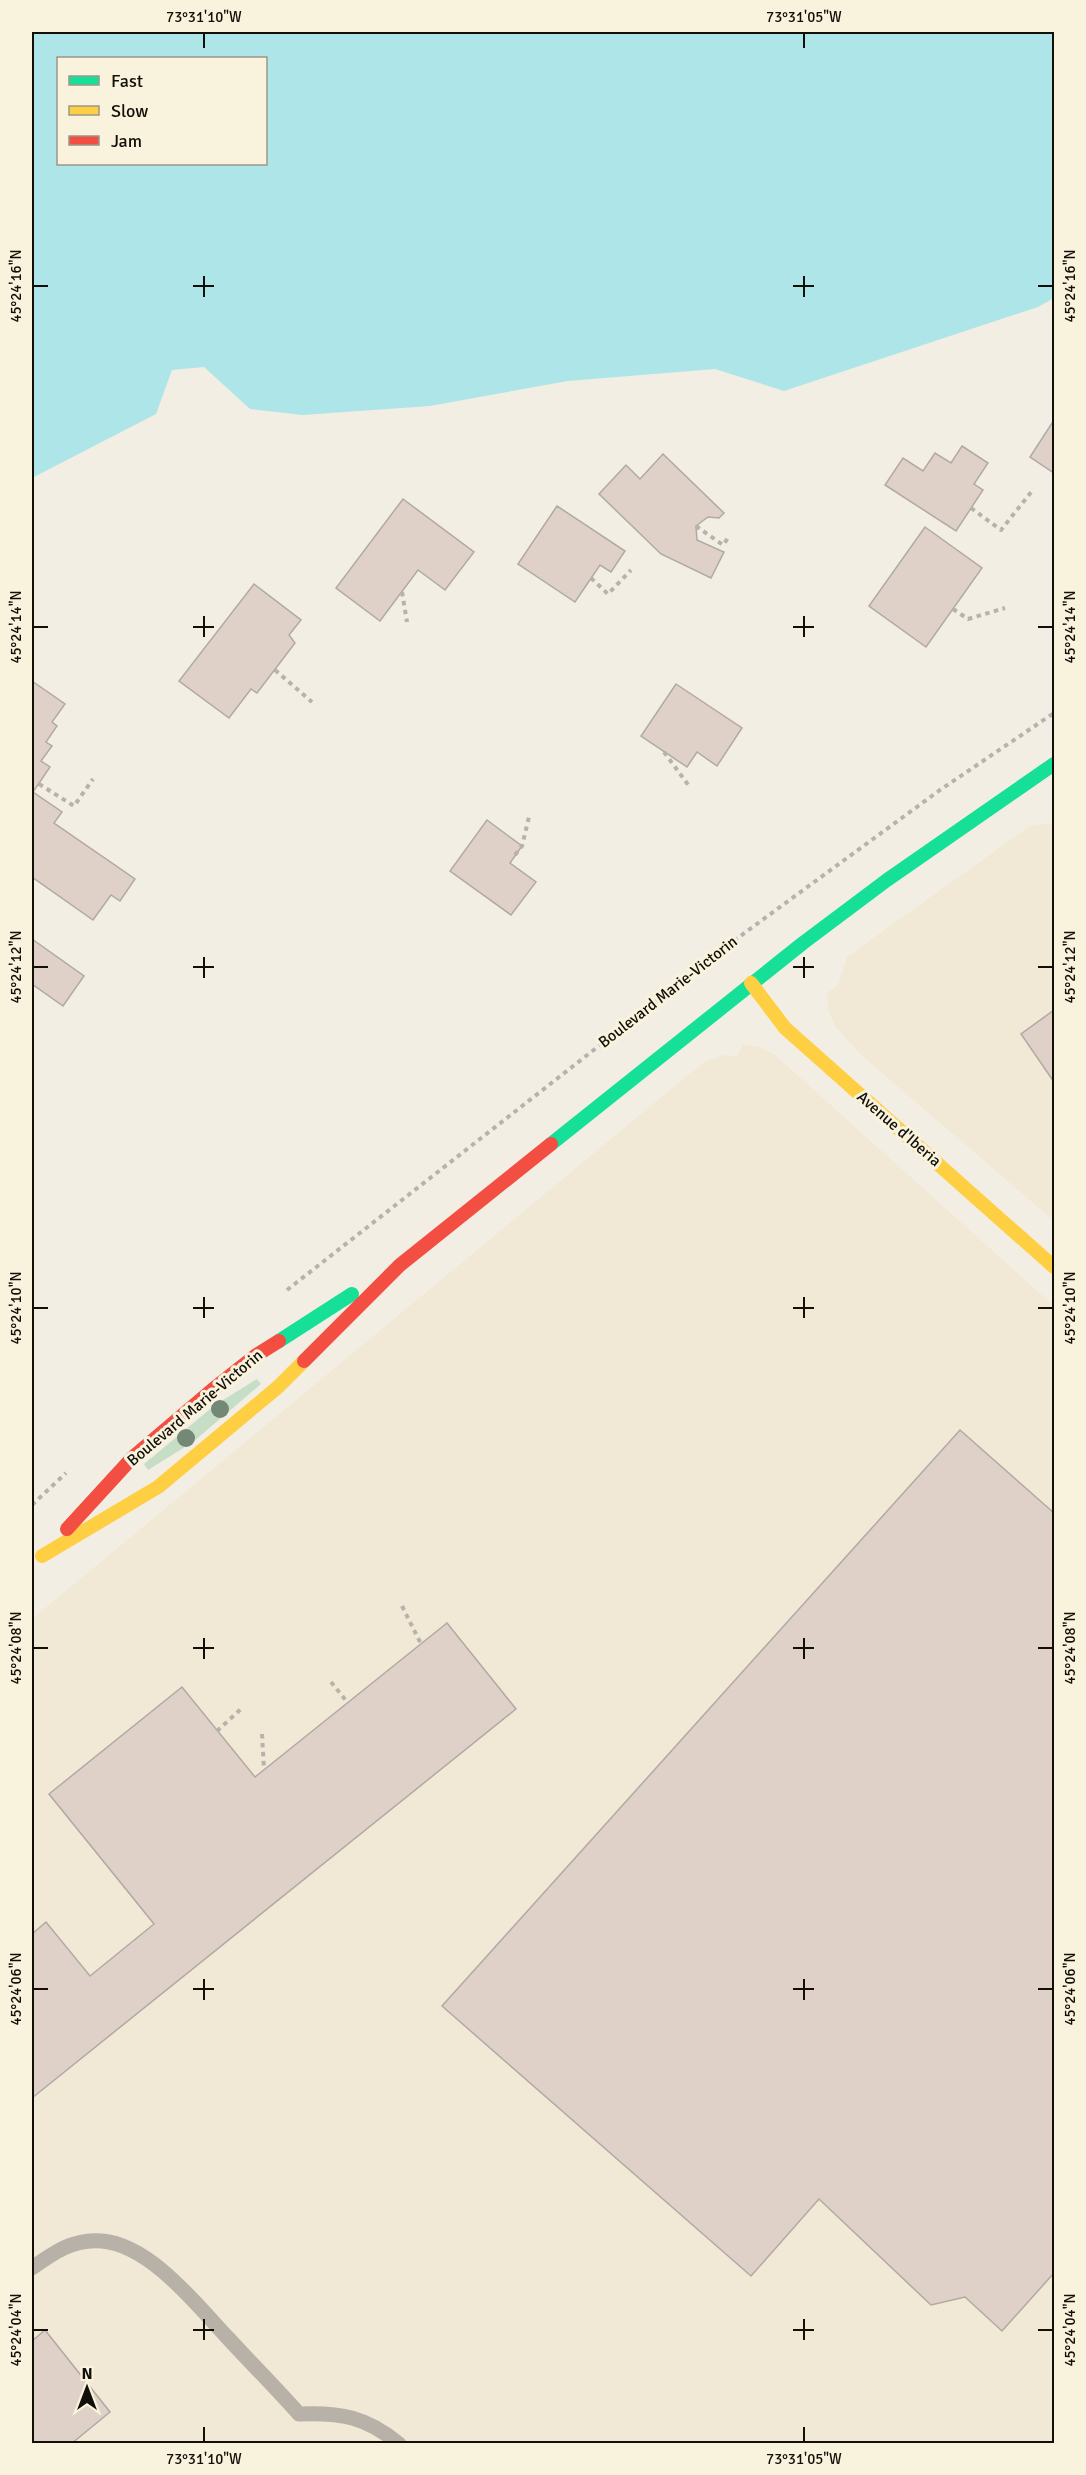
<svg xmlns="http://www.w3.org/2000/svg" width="1086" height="2475" font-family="Signika,sans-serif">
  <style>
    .built { fill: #f1e9d5 }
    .green { fill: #c7dec6 }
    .water { fill: #aee5e8; fill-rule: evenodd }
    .building { fill: #dfd0c8; stroke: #b0aaa4; stroke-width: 1.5 }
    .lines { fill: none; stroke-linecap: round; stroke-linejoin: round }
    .path { stroke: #b7b2ab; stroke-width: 4; stroke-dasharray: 4.5 4.5; stroke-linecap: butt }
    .lane { stroke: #b7b1a8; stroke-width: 15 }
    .fast { stroke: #16e098; stroke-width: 14 }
    .slow { stroke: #ffcf43; stroke-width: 14 }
    .jam { stroke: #f24e42; stroke-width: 14 }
    .tree { fill: #738976 }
    .ticks { fill: none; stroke: #110f08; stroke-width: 2 }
    .labels { text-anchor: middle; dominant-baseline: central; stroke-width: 6; stroke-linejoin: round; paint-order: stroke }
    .street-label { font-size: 16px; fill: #110f08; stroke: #f9f2dd }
    .neatline { fill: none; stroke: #110f08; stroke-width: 2 }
    .ticks-label { font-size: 15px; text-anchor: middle; fill: #110f08 }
  </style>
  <rect width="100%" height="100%" fill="#f3eee3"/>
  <!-- built -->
  <g class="built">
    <polygon points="1054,823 1054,1221 861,1055 835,1026 828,1010 827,993 838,985 847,957 1030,826"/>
    <polygon points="743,1044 759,1047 774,1054 1054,1306 1054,2443 32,2444 32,1619 676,1085 706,1061 723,1055 737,1056"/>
  </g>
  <!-- green -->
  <polygon class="green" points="257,1379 261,1384 193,1442 148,1470 144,1464 215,1405"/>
  <!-- water -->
  <path class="water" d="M32 32H1054V298L1038 307 784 391 715 369 568 381 430 406 303 415 250 409 204 367 172 370 156 414 32 478ZM58 58H266V164H58Z"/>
  <!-- building -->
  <g class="building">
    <polygon points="1054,420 1054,473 1030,457"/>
    <polygon points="962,446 988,463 974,484 983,490 956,531 885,485 903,458 923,471 935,453 951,463"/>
    <polygon points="663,454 724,513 719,518 708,517 696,526 697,540 724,552 711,578 661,554 599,494 626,465 640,479"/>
    <polygon points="403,499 474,552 445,590 418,570 380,621 336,588"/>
    <polygon points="557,506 625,551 611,572 600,565 575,602 518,564"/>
    <polygon points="925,527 982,568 926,647 869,606"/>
    <polygon points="254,584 301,620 289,635 295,643 257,693 251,689 229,718 179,681"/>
    <polygon points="32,681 65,704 52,722 57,726 46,742 52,746 41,761 50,767 33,792 62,812 54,823 135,879 120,901 111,895 93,920 32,877"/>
    <polygon points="676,684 742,728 717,766 697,752 687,767 641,736"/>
    <polygon points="487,820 522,846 510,863 536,882 511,915 450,871"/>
    <polygon points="32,939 84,976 63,1006 32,984"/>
    <polygon points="1054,1010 1054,1082 1021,1034"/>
    <polygon points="960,1430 1054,1513 1054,2273 1002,2331 965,2297 931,2305 819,2199 751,2276 442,2006"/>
    <polygon points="447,1623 516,1709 32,2098 32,1934 46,1922 90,1976 154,1924 49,1794 182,1687 255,1777"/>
    <polygon points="45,2330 110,2412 71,2444 32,2444 32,2341"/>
  </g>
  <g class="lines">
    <!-- path -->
    <g class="path">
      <polyline points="971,508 1001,530 1032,491"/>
      <polyline points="696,526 723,545 728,538"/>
      <polyline points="591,578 608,594 631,570"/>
      <polyline points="402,592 407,622"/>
      <polyline points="953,609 968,619 1005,608"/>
      <polyline points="275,670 312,702"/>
      <polyline points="664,752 689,786"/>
      <polyline points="39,784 74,806 93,779"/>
      <polyline points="515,855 522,846 529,817"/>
      <polyline points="287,1290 724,948 940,790 1054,713"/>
      <polyline points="32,1505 66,1473"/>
      <polyline points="402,1606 421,1644"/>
      <polyline points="331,1682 348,1703"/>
      <polyline points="217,1731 242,1708"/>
      <polyline points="262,1734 264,1770"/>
    </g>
    <!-- lane -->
    <path class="lane" d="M32 2268C53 2253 74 2238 102 2241 150 2245 196 2304 227 2337 251 2363 276 2388 299 2414 340 2412 367 2417 399 2444"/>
    <!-- fast -->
    <g class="fast">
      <polyline points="551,1144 803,943 887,880 1054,764"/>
      <polyline points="279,1341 352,1294"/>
    </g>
    <!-- slow -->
    <g class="slow">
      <polyline points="751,983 785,1028 1054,1267"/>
      <polyline points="42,1556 158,1487 278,1387 304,1361"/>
    </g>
    <!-- jam -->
    <g class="jam">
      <polyline points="304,1361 400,1265 551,1144"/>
      <polyline points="67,1529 133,1457 212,1390 255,1356 279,1341"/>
    </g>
  </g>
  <!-- trees -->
  <g class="tree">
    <circle cx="220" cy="1409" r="9"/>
    <circle cx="186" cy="1438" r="9"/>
  </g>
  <!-- ticks -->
  <path class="ticks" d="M204 33V48M804 33V48M204 276V297M804 276V297M33 286H48M193 286H214M793 286H814M1038 286H1053M204 616V637M804 616V637M33 627H48M193 627H214M793 627H814M1038 627H1053M204 957V978M804 957V978M33 967H48M193 967H214M793 967H814M1038 967H1053M204 1297V1318M804 1297V1318M33 1308H48M193 1308H214M793 1308H814M1038 1308H1053M204 1638V1659M804 1638V1659M33 1648H48M193 1648H214M793 1648H814M1038 1648H1053M204 1979V2000M804 1979V2000M33 1989H48M193 1989H214M793 1989H814M1038 1989H1053M204 2319V2340M804 2319V2340M33 2330H48M193 2330H214M793 2330H814M1038 2330H1053M204 2427V2442M804 2427V2442"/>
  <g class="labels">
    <!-- street labels -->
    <g class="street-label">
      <text transform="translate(668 992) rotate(-38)">Boulevard Marie-Victorin</text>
      <text transform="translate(899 1129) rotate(41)">Avenue d'Iberia</text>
      <text transform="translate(195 1408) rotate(-40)">Boulevard Marie-Victorin</text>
    </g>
  </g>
  <!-- border -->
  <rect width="1086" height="2475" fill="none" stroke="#f9f2dd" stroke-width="66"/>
  <!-- legend -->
  <rect x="57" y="57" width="210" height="108" fill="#f9f2dd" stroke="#9c9788" stroke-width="1.5"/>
  <rect x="69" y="76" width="30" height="9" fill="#16e098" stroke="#9c9788" stroke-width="1.5"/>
  <text x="111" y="87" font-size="18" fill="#110f08">Fast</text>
  <rect x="69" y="106" width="30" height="9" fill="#ffcf43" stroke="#9c9788" stroke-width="1.5"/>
  <text x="111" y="117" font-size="18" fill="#110f08">Slow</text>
  <rect x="69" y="136" width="30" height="9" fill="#f24e42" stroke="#9c9788" stroke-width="1.5"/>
  <text x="111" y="147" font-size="18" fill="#110f08">Jam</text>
  <!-- north arrow -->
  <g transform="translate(87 2388)" stroke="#f9f2dd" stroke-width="4.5" paint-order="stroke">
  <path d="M0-4.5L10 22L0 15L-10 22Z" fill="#110f08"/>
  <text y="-9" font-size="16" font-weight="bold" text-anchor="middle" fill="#110f08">N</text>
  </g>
  <rect x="33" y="33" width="1020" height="2409" class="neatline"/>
  <g class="ticks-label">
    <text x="204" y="22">73°31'10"W</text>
    <text x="804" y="22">73°31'05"W</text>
    <text transform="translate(16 286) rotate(-90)" y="5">45°24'16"N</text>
    <text transform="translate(1070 286) rotate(-90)" y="5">45°24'16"N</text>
    <text transform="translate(16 627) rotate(-90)" y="5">45°24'14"N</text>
    <text transform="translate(1070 627) rotate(-90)" y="5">45°24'14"N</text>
    <text transform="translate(16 967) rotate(-90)" y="5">45°24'12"N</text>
    <text transform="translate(1070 967) rotate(-90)" y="5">45°24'12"N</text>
    <text transform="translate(16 1308) rotate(-90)" y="5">45°24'10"N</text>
    <text transform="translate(1070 1308) rotate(-90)" y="5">45°24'10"N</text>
    <text transform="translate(16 1648) rotate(-90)" y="5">45°24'08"N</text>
    <text transform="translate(1070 1648) rotate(-90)" y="5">45°24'08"N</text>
    <text transform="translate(16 1989) rotate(-90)" y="5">45°24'06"N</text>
    <text transform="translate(1070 1989) rotate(-90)" y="5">45°24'06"N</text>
    <text transform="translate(16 2330) rotate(-90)" y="5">45°24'04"N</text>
    <text transform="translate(1070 2330) rotate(-90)" y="5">45°24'04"N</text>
    <text x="204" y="2464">73°31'10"W</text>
    <text x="804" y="2464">73°31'05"W</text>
  </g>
</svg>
